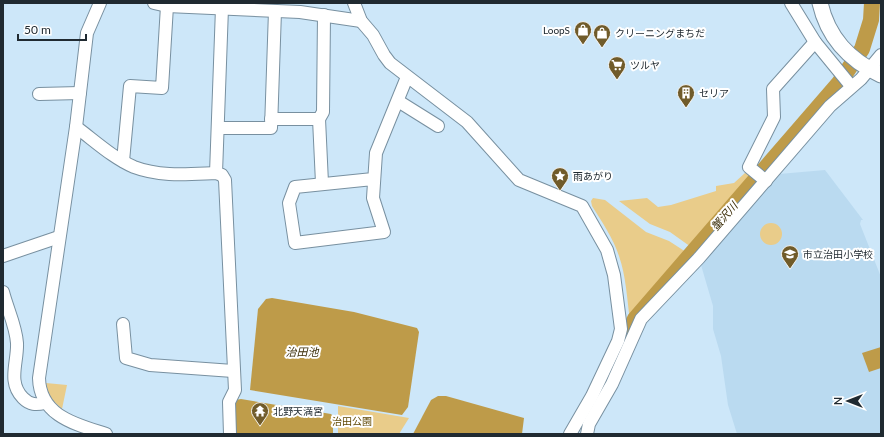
<svg xmlns="http://www.w3.org/2000/svg" width="884" height="437" font-family="Lato,'Noto Sans JP',sans-serif">
  <style>
    .built { fill: #badaf0 }
    .green { fill: #e9cc8a }
    .forest { fill: #bf9d4a }
    .water { fill: #be9b49 }
    .lines { fill: none; stroke-linecap: round; stroke-linejoin: round }
    .river { stroke: #be9b49; stroke-width: 16 }
    .minor-casing { stroke: #7890a0; stroke-width: 14 }
    .major-casing { stroke: #7890a0; stroke-width: 17 }
    .minor { stroke: #fff; stroke-width: 12 }
    .major { stroke: #fff; stroke-width: 15 }
    .labels { text-anchor: middle; dominant-baseline: central; stroke-width: 4; stroke-linejoin: round; paint-order: stroke }
    .poi-label { font-size: 10px; fill: #202a31; stroke: #fff; text-anchor: start }
    .park-label { font-size: 10px; fill: #5f4702; stroke: #fff }
    .water-label { font-size: 11px; font-style: italic; fill: #3b2d08; stroke: #fff }
  </style>
  <rect width="100%" height="100%" fill="#cde7f9"/>
  <!-- built -->
  <polygon class="built" points="825,170 863,220 861,220 860,224 881,277 881,434 737,434 728,405 721,356 713,329 713,306 701,265 779,174"/>
  <!-- green -->
  <g class="green">
    <polygon points="745,173 753,175 691,247 670,232 650,224 619,201 647,198 658,207 671,205 716,191 716,186 734,183"/>
    <path d="M593 198 605 200 646 232 669 241 686 252 639 306 630 321C627 299 626 276 619 256 613 238 602 222 592 206L591 201Z"/>
    <circle cx="771" cy="234" r="11"/>
    <polygon points="46,383 67,385 62,409 49,397"/>
    <polygon points="338,406 409,418 399,434 338,434"/>
  </g>
  <!-- forest -->
  <polygon class="forest" points="241,399 331,414 333,416 333,434 234,434 232,420 235,400"/>
  <!-- water -->
  <g class="water">
    <polygon points="272,298 354,312 417,328 419,332 408,407 402,415 250,390 258,309 266,299"/>
    <polygon points="881,347 881,368 869,372 862,353"/>
    <polygon points="438,396 446,396 524,418 522,434 413,434 431,400"/>
  </g>
  <g class="lines">
    <!-- river -->
    <polyline class="river" points="593,407 635,319 839,83 862,49 871,20 872,3"/>
    <!-- minor casing -->
    <g class="minor-casing">
      <g id="minor">
        <path d="M100 3 87 33 76 127 39 378C40 416 75 424 106 434"/>
        <polyline points="154,3 167,6 300,12 361,21"/>
        <polyline points="354,3 361,21 373,35 384,55 390,63 467,122 519,180 582,206 607,250 614,275 621,329 618,341 592,396 570,434"/>
        <polyline points="791,3 815,42 851,86"/>
        <polyline points="39,94 80,93"/>
        <polyline points="398,101 438,126"/>
        <polyline points="271,119 319,119 323,112 324,15"/>
        <polyline points="319,119 322,183"/>
        <path d="M76 127C95 141 113 158 134 167 160 177 189 174 216 173L222 175 225 180 235 390 229 402 230 434"/>
        <polyline points="218,128 271,128 275,11"/>
        <polyline points="123,161 130,86 162,88 167,6"/>
        <polyline points="216,173 222,8"/>
        <polyline points="373,179 295,187 289,203 295,243 384,232 373,198 376,153 407,77"/>
        <polyline points="766,181 749,167 774,117 773,89 815,42"/>
        <polyline points="3,256 59,237"/>
        <path d="M3 292C7 308 16 326 17 343 18 362 7 382 23 398 30 405 36 405 45 403"/>
        <polyline points="123,324 126,358 150,365 233,371"/>
        <polyline points="587,434 589,424 612,384 641,319 699,258 830,106 861,79 881,55"/>
      </g>
    </g>
    <!-- major casing -->
    <g class="major-casing">
      <path id="major" d="M820 3C828 38 849 60 881 75"/>
    </g>
    <!-- minor -->
    <use href="#minor" class="minor"/>
    <!-- major -->
    <use href="#major" class="major"/>
  </g>
  <!-- icons -->
  <defs>
    <g id="shop-pin" transform="scale(0.9)"><path d="M0 17L-7.5 6A9.5 9.5 0 1 1 7.5 6Z" fill="#705b2a" stroke="#fff"/><path d="M-5-2.5h2.3a2.7 3.5 0 0 1 5.4 0H5L5.5 6h-11ZM-1.5-2.5h3a1.5 2.3 0 0 0-3 0Z" fill="#fff"/></g>
    <g id="supermarket-pin" transform="scale(0.9)"><path d="M0 17L-7.5 6A9.5 9.5 0 1 1 7.5 6Z" fill="#705b2a" stroke="#fff"/><path d="M-6-5.5h2.5l.6 2H6L4.5 2H-2.5L-4.4-4H-6ZM-1.5 3.2a1.3 1.3 0 1 0 .1 0ZM3 3.2a1.3 1.3 0 1 0 .1 0Z" fill="#fff"/></g>
    <g id="building-pin" transform="scale(0.9)"><path d="M0 17L-7.5 6A9.5 9.5 0 1 1 7.5 6Z" fill="#705b2a" stroke="#fff"/><path d="M-4-6H4V6H1V3H-1V6H-4ZM-2.5-4.3h1.7v1.8h-1.7ZM.8-4.3h1.7v1.8H.8ZM-2.5-1h1.7V.8h-1.7ZM.8-1h1.7V.8H.8Z" fill="#fff"/></g>
    <g id="sight-pin" transform="scale(0.9)"><path d="M0 17L-7.5 6A9.5 9.5 0 1 1 7.5 6Z" fill="#705b2a" stroke="#fff"/><path d="M0-6L1.8-2.2L6-1.7L2.9 1.2L3.7 5.4L0 3.3L-3.7 5.4L-2.9 1.2L-6-1.7L-1.8-2.2Z" fill="#fff"/></g>
    <g id="school-pin" transform="scale(0.9)"><path d="M0 17L-7.5 6A9.5 9.5 0 1 1 7.5 6Z" fill="#705b2a" stroke="#fff"/><path d="M0-5L7-2L0 1L-7-2ZM-4 1L0 2.5L4 1V4Q0 6-4 4Z" fill="#fff"/></g>
    <g id="temple-pin" transform="scale(0.9)"><path d="M0 17L-7.5 6A9.5 9.5 0 1 1 7.5 6Z" fill="#705b2a" stroke="#fff"/><path d="M0-6L5-2H3V0L6.5 2.5H4V6H1.5V3h-3V6H-4V2.5H-6.5L-3 0V-2H-5Z" fill="#fff"/></g>
  </defs>
  <g fill-rule="evenodd">
    <use href="#shop-pin" x="583" y="30"/>
    <use href="#shop-pin" x="602" y="33"/>
    <use href="#supermarket-pin" x="617" y="65"/>
    <use href="#building-pin" x="686" y="93"/>
    <use href="#sight-pin" x="560" y="176"/>
    <use href="#school-pin" x="790" y="254"/>
    <use href="#temple-pin" x="260" y="411"/>
  </g>
  <g class="labels">
    <!-- poi labels -->
    <g class="poi-label">
      <text x="570" y="30" text-anchor="end">LoopS</text>
      <text x="615" y="33">クリーニングまちだ</text>
      <text x="630" y="65">ツルヤ</text>
      <text x="699" y="93">セリア</text>
      <text x="573" y="176">雨あがり</text>
      <text x="803" y="254">市立治田小学校</text>
      <text x="273" y="411">北野天満宮</text>
    </g>
    <!-- park labels -->
    <g class="park-label">
      <text x="352" y="421">治田公園</text>
    </g>
    <!-- water labels -->
    <g class="water-label">
      <text transform="translate(724 216) rotate(-49)">蟹沢川</text>
      <text x="302" y="351">治田池</text>
    </g>
  </g>
  <!-- border -->
  <rect width="884" height="437" fill="none" stroke="#202a31" stroke-width="8"/>
  <!-- north arrow -->
  <g transform="translate(848 401) rotate(270)" stroke="#ffffff" stroke-width="3" paint-order="stroke">
  <path d="M0-3L7 15L0 10L-7 15Z" fill="#202a31"/>
  <text y="-6" font-size="11" font-weight="bold" text-anchor="middle" fill="#202a31">N</text>
  </g>
  <!-- scale -->
  <path d="M18 34v6h68v-6" fill="none" stroke="#202a31" stroke-width="2"/>
  <text x="24" y="34" font-size="12" fill="#202a31" stroke="#ffffff" stroke-width="3" paint-order="stroke">50 m</text>
</svg>
